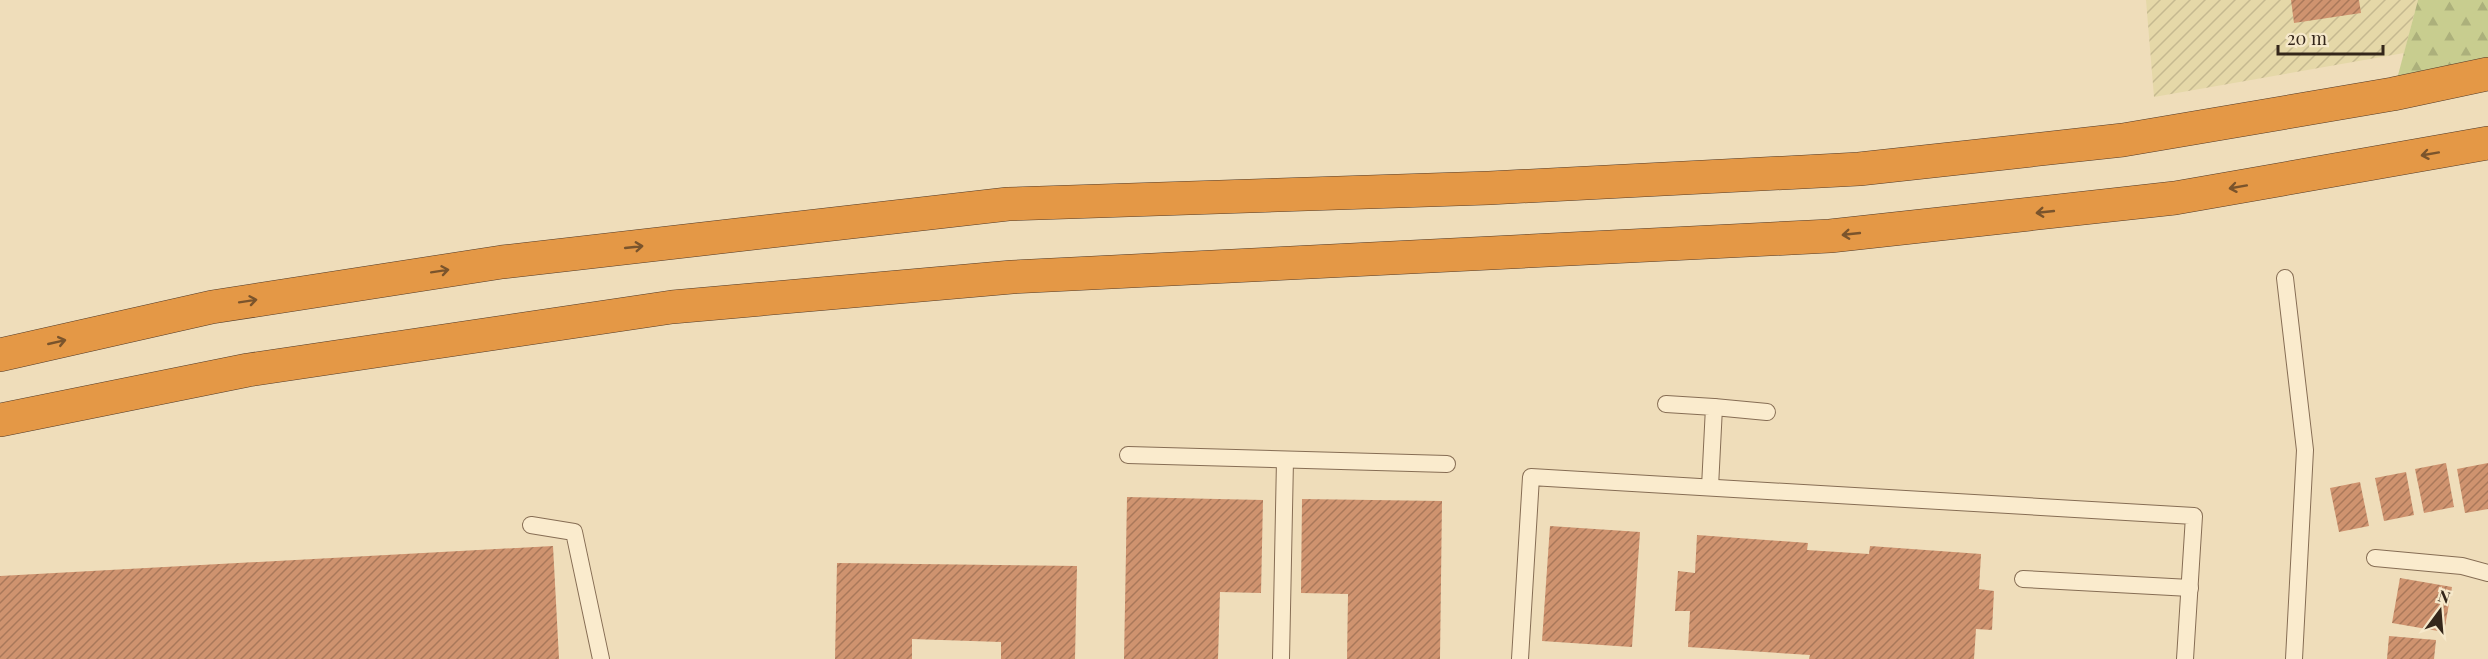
<svg xmlns="http://www.w3.org/2000/svg" width="2488" height="659" font-family="'Playfair Display',serif">
  <style>
    .farmland { fill: url(#farmland-furrows) }
    .forest { fill: url(#forest-firs) }
    .building { fill: url(#building-hatch) }
    .lines { fill: none; stroke-linecap: round; stroke-linejoin: round }
    .lane-casing { stroke: #866d54; stroke-width: 18 }
    .highway-casing { stroke: #533b29; stroke-width: 34 }
    .lane { stroke: #faebcd; stroke-width: 16 }
    .highway { stroke: #e49846; stroke-width: 33 }
    .oneway { stroke: #7a542c }
  </style>
  <defs>
    <pattern id="farmland-furrows" width="10" height="10" patternUnits="userSpaceOnUse" patternTransform="scale(1.5)"><rect width="10" height="10" fill="#e5d8a8"/><path d="M-1 1l2-2M0 10L10 0M9 11l2-2" fill="none" stroke="#c5b990"/></pattern>
    <pattern id="forest-firs" width="22" height="20" patternUnits="userSpaceOnUse" patternTransform="scale(1.5)"><rect width="22" height="20" fill="#c8cd8f"/><path d="M5 1l3.5 6h-7zM16 11l3.5 6h-7z" fill="#acb07b"/></pattern>
    <pattern id="building-hatch" width="6" height="6" patternUnits="userSpaceOnUse" patternTransform="scale(1.5)"><rect width="6" height="6" fill="#cf936f"/><path d="M-1 1l2-2M0 6l6-6M5 7l2-2" fill="none" stroke="#a9785a"/></pattern>
  </defs>
  <rect width="100%" height="100%" fill="#efddba"/>
  <!-- farmland -->
  <polygon class="farmland" points="2146,0 2418,0 2404,53 2154,97"/>
  <!-- forest -->
  <polygon class="forest" points="2418,0 2488,0 2488,74 2393,94"/>
  <!-- building -->
  <g class="building">
    <polygon points="2291,0 2359,0 2361,13 2294,23"/>
    <polygon points="2446,463 2454,507 2424,513 2415,469"/>
    <polygon points="2488,463 2488,509 2465,513 2457,469"/>
    <polygon points="2406,472 2414,515 2384,521 2375,478"/>
    <polygon points="2360,482 2369,526 2339,532 2330,488"/>
    <polygon points="1127,497 1263,500 1261,593 1220,592 1218,659 1124,659"/>
    <polygon points="1302,499 1442,501 1440,659 1347,659 1348,594 1301,593"/>
    <polygon points="1550,526 1640,532 1632,647 1542,641"/>
    <polygon points="1697,535 1808,543 1807,550 1869,554 1870,546 1981,554 1979,589 1994,591 1992,630 1976,629 1974,659 1809,659 1810,655 1688,647 1690,611 1675,611 1678,571 1695,573"/>
    <polygon points="553,546 559,659 0,659 0,576"/>
    <polygon points="837,563 1077,566 1075,659 1001,659 1001,642 912,639 912,659 835,659"/>
    <polygon points="2400,578 2452,587 2444,632 2392,623"/>
    <polygon points="2389,636 2436,640 2434,659 2387,659"/>
  </g>
  <g class="lines">
    <!-- lane casing -->
    <g class="lane-casing">
      <g id="lane">
        <polyline points="2285,278 2305,450 2294,659"/>
        <polyline points="1666,404 1714,407 1710,487"/>
        <polyline points="1714,407 1767,412"/>
        <polyline points="1128,455 1447,464"/>
        <polyline points="531,525 574,532 601,659"/>
        <polyline points="2375,558 2462,566 2488,573"/>
        <polyline points="2023,579 2190,588"/>
        <polyline points="1281,659 1285,460"/>
        <polyline points="1520,659 1531,477 2194,516 2185,659"/>
      </g>
    </g>
    <!-- highway casing -->
    <g class="highway-casing">
      <g id="highway">
        <polyline points="0,355 212,307 502,262 1008,204 1489,188 1859,169 2123,140 2393,94 2488,74"/>
        <polyline points="0,420 248,370 672,307 1012,277 1830,236 2175,198 2488,143"/>
      </g>
    </g>
    <!-- lane -->
    <use href="#lane" class="lane"/>
    <!-- highway -->
    <use href="#highway" class="highway"/>
  </g>
  <!-- one-way arrows -->
  <defs><path id="oneway-shaft" d="M-6 0H5M1.5-3L5.5 0L1.5 3" fill="none" stroke-width="1.6" stroke-linecap="round" stroke-linejoin="round" transform="scale(1.5)"/></defs>
  <g class="oneway">
    <use href="#oneway-shaft" transform="translate(2430 154) rotate(170)"/>
    <use href="#oneway-shaft" transform="translate(2238 187) rotate(170)"/>
    <use href="#oneway-shaft" transform="translate(2045 212) rotate(174)"/>
    <use href="#oneway-shaft" transform="translate(1851 234) rotate(174)"/>
    <use href="#oneway-shaft" transform="translate(634 247) rotate(-6)"/>
    <use href="#oneway-shaft" transform="translate(440 271) rotate(-9)"/>
    <use href="#oneway-shaft" transform="translate(248 301) rotate(-9)"/>
    <use href="#oneway-shaft" transform="translate(57 342) rotate(-13)"/>
  </g>
  <!-- north arrow -->
  <g transform="translate(2440 611) rotate(16)" stroke="#f6e8ca" stroke-width="4.5" paint-order="stroke">
  <path d="M0-4.5L10 22L0 15L-10 22Z" fill="#34261a"/>
  <text y="-9" font-size="16" font-weight="bold" text-anchor="middle" fill="#34261a">N</text>
  </g>
  <!-- scale -->
  <path d="M2278 45v9h105v-9" fill="none" stroke="#34261a" stroke-width="3"/>
  <text x="2287" y="45" font-size="18" fill="#34261a" stroke="#f6e8ca" stroke-width="4.5" paint-order="stroke">20 m</text>
</svg>
